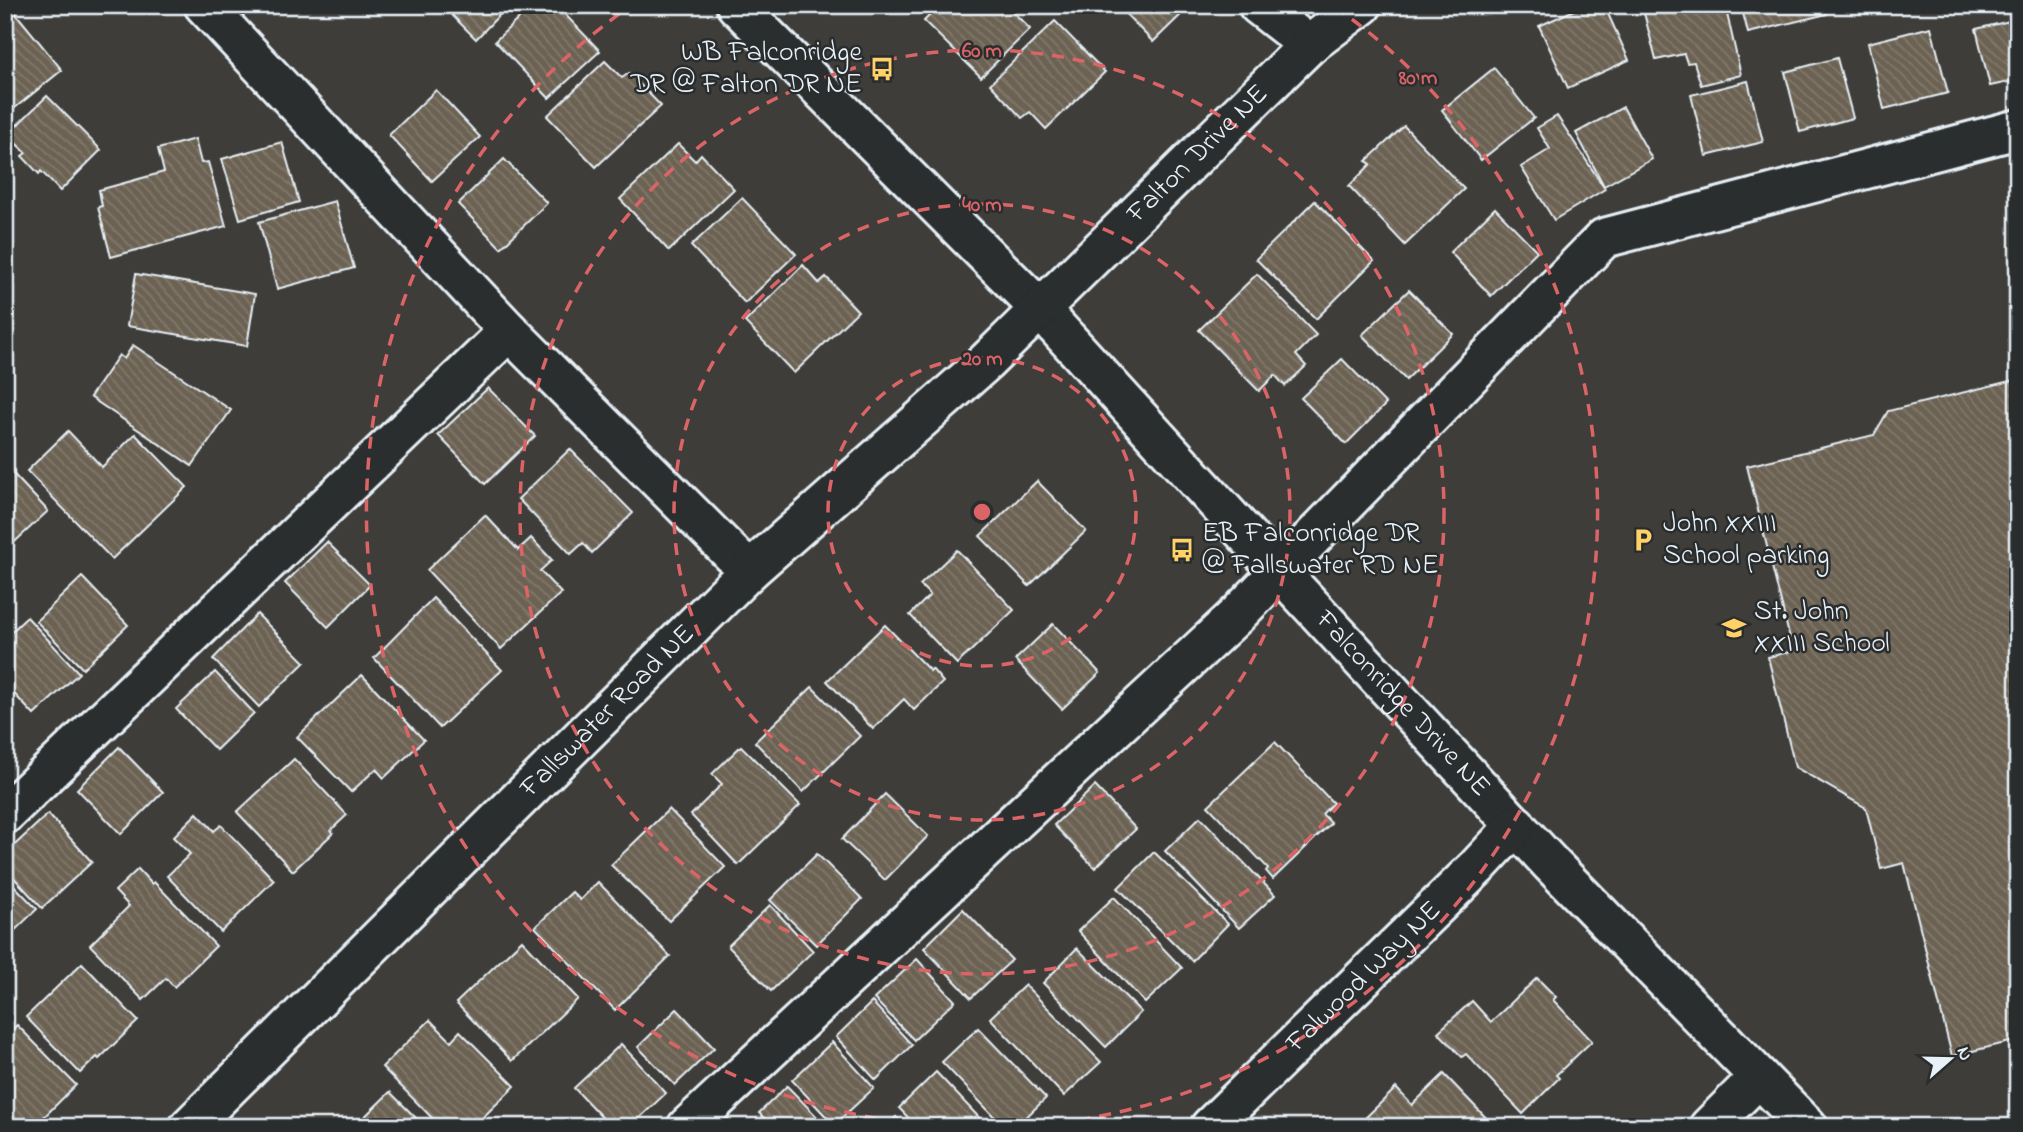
<svg xmlns="http://www.w3.org/2000/svg" width="2023" height="1132" font-family="'Indie Flower',sans-serif">
  <style>
    .building { fill: url(#building-back-hatch); stroke: #e8f1f8; stroke-width: 2 }
    .lines { fill: none; stroke-linecap: round; stroke-linejoin: round }
    .minor-casing { stroke: #e8f1f8; stroke-width: 44 }
    .minor { stroke: #2a2d2e; stroke-width: 38 }
    .ring { fill: none; stroke: #db6466; stroke-width: 3.5; stroke-dasharray: 12 9 }
    .labels { text-anchor: middle; dominant-baseline: central; stroke-width: 5; stroke-linejoin: round; paint-order: stroke }
    .poi-label { font-size: 28px; fill: #e8f1f8; stroke: #2a2d2e; text-anchor: start }
    .street-label { font-size: 28px; fill: #e8f1f8; stroke: #2a2d2e }
    .centre { fill: #db6466; stroke: #2a2d2e; stroke-width: 3.5 }
    .ring-label { font-size: 21px; text-anchor: middle; font-weight: bold; fill: #db6466; stroke: #2a2d2e; stroke-width: 5; stroke-linejoin: round; paint-order: stroke }
  </style>
  <defs>
    <pattern id="building-back-hatch" width="6" height="6" patternUnits="userSpaceOnUse" patternTransform="scale(1.75)"><rect width="6" height="6" fill="#6c6253"/><path d="M-1 5l2 2M0 0l6 6M5-1l2 2" fill="none" stroke="#81796c"/></pattern>
  </defs>
  <rect width="100%" height="100%" fill="#3e3d39"/>
  <filter id="ink" filterUnits="userSpaceOnUse"><feTurbulence type="fractalNoise" baseFrequency=".0143" numOctaves="2"/><feDisplacementMap in="SourceGraphic" scale="14" xChannelSelector="R" yChannelSelector="G"/><feConvolveMatrix kernelMatrix="1 2 1 2 8 2 1 2 1" color-interpolation-filters="sRGB"/></filter>
  <g filter="url(#ink)">
    <!-- building -->
    <g class="building">
      <polygon points="5,5 9,5 62,70 5,116"/>
      <polygon points="442,5 509,5 476,39"/>
      <polygon points="533,5 556,5 600,51 549,98 495,41"/>
      <polygon points="940,5 1006,5 1030,29 981,77 924,21"/>
      <polygon points="1117,5 1191,5 1153,42"/>
      <polygon points="1585,5 1604,5 1629,60 1568,88 1539,26"/>
      <polygon points="1642,5 1725,5 1741,75 1701,85 1694,62 1687,63 1684,54 1656,60"/>
      <polygon points="1741,5 1825,5 1827,14 1748,33"/>
      <polygon points="2018,19 2018,80 1990,86 1976,29"/>
      <polygon points="1055,21 1105,72 1046,129 1030,112 1022,118 990,84"/>
      <polygon points="1931,27 1948,93 1884,109 1868,43"/>
      <polygon points="1837,58 1853,118 1800,132 1785,72"/>
      <polygon points="605,61 622,78 629,73 661,106 596,167 547,116"/>
      <polygon points="1494,68 1534,118 1481,160 1442,110"/>
      <polygon points="1748,81 1763,142 1706,156 1691,95"/>
      <polygon points="436,90 480,137 432,181 389,135"/>
      <polygon points="47,96 101,150 60,191 41,171 39,174 22,156 26,153 7,135"/>
      <polygon points="1623,107 1652,159 1604,186 1576,133"/>
      <polygon points="1557,116 1605,189 1554,220 1521,167 1550,149 1537,128"/>
      <polygon points="1404,126 1464,189 1405,245 1349,186 1371,164 1366,161"/>
      <polygon points="195,139 201,163 208,162 226,226 111,257 98,207 102,206 99,190 164,172 158,149"/>
      <polygon points="282,142 299,202 240,219 222,159"/>
      <polygon points="678,144 695,161 701,154 734,189 669,251 620,199"/>
      <polygon points="504,159 547,203 501,248 458,204"/>
      <polygon points="742,198 796,254 745,303 691,246"/>
      <polygon points="335,201 354,268 277,289 259,222"/>
      <polygon points="1315,201 1374,261 1316,319 1256,259"/>
      <polygon points="1495,208 1537,251 1491,296 1450,252"/>
      <polygon points="803,265 819,283 826,277 858,311 794,373 745,322"/>
      <polygon points="136,274 255,294 247,346 127,326"/>
      <polygon points="1257,274 1316,335 1296,355 1306,366 1285,386 1275,375 1259,391 1199,330"/>
      <polygon points="1409,290 1453,334 1406,380 1362,335"/>
      <polygon points="133,345 231,410 192,466 90,397 119,355 124,359"/>
      <polygon points="1342,359 1386,404 1346,444 1301,398"/>
      <polygon points="2018,379 2018,1040 1952,1056 1904,863 1881,869 1866,808 1795,767 1768,657 1793,651 1747,466 1874,435 1888,411"/>
      <polygon points="488,388 535,436 485,484 438,435"/>
      <polygon points="68,431 102,467 135,434 187,487 112,559 27,471"/>
      <polygon points="570,449 633,513 592,553 583,543 571,554 518,499"/>
      <polygon points="5,465 48,511 5,551"/>
      <polygon points="1037,481 1086,531 1029,586 980,536"/>
      <polygon points="485,515 518,550 531,538 552,560 540,571 561,593 501,649 427,570"/>
      <polygon points="327,542 370,585 328,627 285,583"/>
      <polygon points="957,550 1014,610 957,664 910,615 930,595 920,585"/>
      <polygon points="82,577 128,625 83,669 36,621"/>
      <polygon points="433,598 502,670 440,728 374,658"/>
      <polygon points="257,614 305,662 259,707 213,659"/>
      <polygon points="27,617 79,673 34,715 5,684 5,638"/>
      <polygon points="1053,624 1100,673 1062,709 1015,660"/>
      <polygon points="885,625 930,671 932,669 943,682 914,710 904,699 873,729 827,681"/>
      <polygon points="215,672 254,713 216,750 176,709"/>
      <polygon points="362,675 424,740 384,778 376,769 351,792 297,737"/>
      <polygon points="812,687 860,736 803,792 755,742"/>
      <polygon points="1275,742 1333,803 1322,814 1331,823 1273,879 1266,871 1268,868 1208,806"/>
      <polygon points="741,746 800,805 738,865 691,815 722,784 712,774"/>
      <polygon points="119,747 163,792 121,834 77,789"/>
      <polygon points="294,759 347,815 331,830 333,833 293,871 237,812"/>
      <polygon points="1095,786 1136,829 1095,868 1054,825"/>
      <polygon points="885,794 928,836 885,880 842,839"/>
      <polygon points="669,809 725,867 669,921 611,865"/>
      <polygon points="197,813 214,831 221,825 274,880 221,932 167,876 190,854 173,837"/>
      <polygon points="48,814 92,862 42,908 5,868 5,854"/>
      <polygon points="1200,817 1275,895 1239,928 1165,851"/>
      <polygon points="1154,852 1228,924 1192,961 1118,888"/>
      <polygon points="817,854 862,899 816,945 770,900"/>
      <polygon points="138,869 152,884 154,882 216,946 174,987 166,978 143,1000 90,945 129,906 115,891"/>
      <polygon points="5,876 37,909 5,940"/>
      <polygon points="598,882 670,956 615,1010 535,927 572,892 580,900"/>
      <polygon points="1114,897 1182,968 1145,1003 1078,931"/>
      <polygon points="770,905 813,951 771,991 728,946"/>
      <polygon points="963,909 1012,960 971,998 924,948"/>
      <polygon points="522,940 578,999 512,1061 456,1003"/>
      <polygon points="1077,948 1141,1012 1106,1047 1043,983"/>
      <polygon points="917,959 955,1001 914,1040 874,999"/>
      <polygon points="82,963 138,1021 99,1059 97,1057 80,1073 26,1017"/>
      <polygon points="1537,978 1556,997 1553,1000 1592,1041 1556,1075 1559,1078 1523,1114 1466,1054 1462,1057 1438,1032 1472,1001 1491,1022"/>
      <polygon points="1025,985 1101,1062 1064,1096 990,1018"/>
      <polygon points="872,1002 912,1045 876,1080 836,1037"/>
      <polygon points="677,1009 714,1048 675,1085 638,1047"/>
      <polygon points="430,1020 451,1041 460,1031 515,1086 473,1127 441,1127 382,1067"/>
      <polygon points="17,1025 76,1085 34,1127 5,1127 5,1036"/>
      <polygon points="978,1028 1046,1098 1016,1127 1004,1127 942,1062"/>
      <polygon points="832,1042 874,1088 834,1125 792,1080"/>
      <polygon points="621,1044 666,1093 630,1127 611,1127 574,1088"/>
      <polygon points="936,1072 988,1127 917,1127 899,1108"/>
      <polygon points="1444,1074 1495,1127 1356,1127 1396,1088 1412,1105"/>
      <polygon points="787,1086 827,1127 773,1127 759,1113"/>
      <polygon points="390,1092 425,1127 354,1127"/>
      <polygon points="896,1117 905,1127 885,1127"/>
    </g>
    <g class="lines">
      <!-- minor casing -->
      <g class="minor-casing">
        <g id="minor">
          <polyline points="204,5 509,331 749,571"/>
          <path id="s1" d="M736 5 1040 309 1280 572 1551 864 1808 1127"/>
          <polyline points="1258,5 1309,45"/>
          <polyline points="5,814 509,331"/>
          <path id="s2" d="M189 1127 749 571 986 362 1309 45 1362 5"/>
          <polyline points="687,1127 1237,615 1604,238 2018,129"/>
          <path id="s3" d="M1210 1127 1477 867 1516 825"/>
          <polyline points="1709,1127 1759,1077"/>
        </g>
      </g>
      <!-- minor -->
      <use href="#minor" class="minor"/>
    </g>
  </g>
  <!-- distance rings -->
  <g class="ring">
    <circle cx="982" cy="512" r="154"/>
    <circle cx="982" cy="512" r="308"/>
    <circle cx="982" cy="512" r="462"/>
    <path d="M939 1126A616 616 0 0 1 629 7M1335 7A616 616 0 0 1 1025 1126"/>
  </g>
  <!-- icons -->
  <defs>
    <g id="bus-bare" transform="scale(1.89)"><path d="M-5-6H5V4H4V6H2V4H-2V6H-4V4H-5ZM-3.5-4V0h7V-4ZM-3.5 1.2v1.5H-2V1.2ZM2 1.2v1.5H3.5V1.2Z" fill="#ffd166" stroke="#2a2d2e" stroke-width="2.5" paint-order="stroke"/></g>
    <g id="parking-bare" transform="scale(1.89)"><path d="M-3.5-5.5H1a3.5 3.5 0 0 1 0 7H-1V5.5H-3.5ZM-1-3.4V-.6H.8a1.4 1.4 0 0 0 0-2.8Z" fill="#ffd166" stroke="#2a2d2e" stroke-width="2.5" paint-order="stroke"/></g>
    <g id="school-bare" transform="scale(1.89)"><path d="M0-5L7-2L0 1L-7-2ZM-4 1L0 2.5L4 1V4Q0 6-4 4Z" fill="#ffd166" stroke="#2a2d2e" stroke-width="2.5" paint-order="stroke"/></g>
  </defs>
  <g fill-rule="evenodd">
    <use href="#bus-bare" x="882" y="69"/>
    <use href="#parking-bare" x="1643" y="540"/>
    <use href="#bus-bare" x="1182" y="550"/>
    <use href="#school-bare" x="1734" y="628"/>
  </g>
  <g class="labels">
    <!-- poi labels -->
    <g class="poi-label">
      <text x="862" y="53" text-anchor="end">WB Falconridge<tspan x="862" dy="32">DR @ Falton DR NE</tspan></text>
      <text x="1663" y="524">John XXIII<tspan x="1663" dy="32">School parking</tspan></text>
      <text x="1202" y="534">EB Falconridge DR<tspan x="1202" dy="32">@ Fallswater RD NE</tspan></text>
      <text x="1754" y="612">St. John<tspan x="1754" dy="32">XXIII School</tspan></text>
    </g>
    <!-- street labels -->
    <g class="street-label">
      <text stroke="none"><textPath href="#s2" startOffset="1402">Falton Drive NE</textPath></text>
      <text stroke="none"><textPath href="#s1" startOffset="966">Falconridge Drive NE</textPath></text>
      <text stroke="none"><textPath href="#s2" startOffset="590">Fallswater Road NE</textPath></text>
      <text stroke="none"><textPath href="#s3" startOffset="215">Falwood Way NE</textPath></text>
    </g>
  </g>
  <circle cx="982" cy="512" r="10" class="centre"/>
  <g class="ring-label">
    <text x="982" y="57">60 m</text>
    <text x="1418" y="84">80 m</text>
    <text x="982" y="211">40 m</text>
    <text x="982" y="365">20 m</text>
  </g>
  <!-- margin -->
  <rect width="2023" height="1132" fill="none" stroke="#2a2d2e" stroke-width="28"/>
  <rect x="14" y="14" width="1995" height="1104" fill="none" stroke="#e8f1f8" stroke-width="2.5" filter="url(#ink)"/>
  <!-- north arrow -->
  <g transform="translate(1950 1059) rotate(70)" stroke="#2a2d2e" stroke-width="5" paint-order="stroke">
  <path d="M0-5L12 26L0 18L-12 26Z" fill="#e8f1f8"/>
  <text y="-10" font-size="19" font-weight="bold" text-anchor="middle" fill="#e8f1f8">N</text>
  </g>
</svg>
